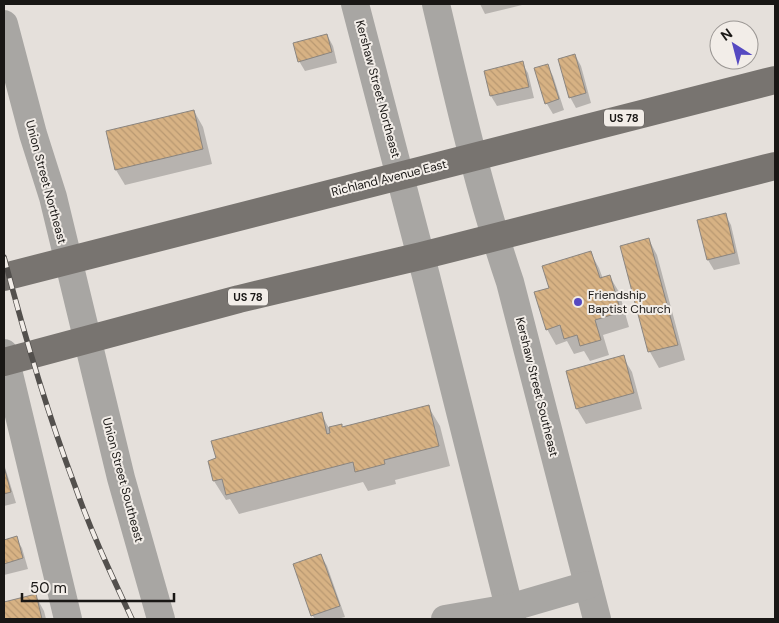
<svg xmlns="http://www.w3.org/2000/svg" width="779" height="623" font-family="'DM Sans',sans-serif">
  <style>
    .shadow { fill: #0003 }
    .building { fill: url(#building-back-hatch); stroke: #8a8580 }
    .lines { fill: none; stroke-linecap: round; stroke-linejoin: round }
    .minor { stroke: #a8a6a3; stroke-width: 28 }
    .major { stroke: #787470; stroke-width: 28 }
    .rail-casing { stroke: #53504d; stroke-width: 5.5 }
    .rail { stroke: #f2ede8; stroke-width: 4; stroke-dasharray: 11; stroke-linecap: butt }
    .poi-dot { fill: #5549c1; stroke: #f2ede8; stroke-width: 2 }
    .labels { text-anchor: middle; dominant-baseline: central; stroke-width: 4; stroke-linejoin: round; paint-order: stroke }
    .shield { fill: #f2ede8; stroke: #5a5754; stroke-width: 1 }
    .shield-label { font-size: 11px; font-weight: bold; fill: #191715 }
    .street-label { font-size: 12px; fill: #191715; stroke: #f2ede8 }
    .poi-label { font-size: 12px; fill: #191715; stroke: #f2ede8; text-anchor: start }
  </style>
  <defs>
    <pattern id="building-back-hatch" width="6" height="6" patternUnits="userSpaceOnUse" patternTransform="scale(1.25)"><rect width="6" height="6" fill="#d7b284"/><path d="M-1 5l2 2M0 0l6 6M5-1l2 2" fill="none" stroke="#b89871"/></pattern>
  </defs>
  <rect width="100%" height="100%" fill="#e5e0db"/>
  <!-- shadow -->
  <g class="shadow">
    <polygon points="480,4 526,4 485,14"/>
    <polygon points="327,35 333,46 337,63 305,71 299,61"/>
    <polygon points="575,55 581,66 591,103 576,108 570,97"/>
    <polygon points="522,63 528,73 534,98 497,106 491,96 485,72"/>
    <polygon points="547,65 553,76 564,110 553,114 547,104 535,69"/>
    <polygon points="194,111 203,127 212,164 125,185 116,170"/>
    <polygon points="725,214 731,225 740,264 714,270 708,260 699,221"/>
    <polygon points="649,240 657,255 685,360 659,368 650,352 622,247"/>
    <polygon points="590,252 599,268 603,279 610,277 619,292 629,327 603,335 609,355 590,361 584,351 574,354 567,341 556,345 547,329 551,288"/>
    <polygon points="623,357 632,372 642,409 586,424 577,409"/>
    <polygon points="428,406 440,426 450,466 395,480 396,484 368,491 363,482 239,514 230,499 226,500 214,481 321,414 329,428 341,425 343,428"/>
    <polygon points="4,464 16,503 4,506"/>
    <polygon points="16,538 22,548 28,569 4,575 4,541"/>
    <polygon points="321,556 327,566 345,617 337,619 315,619 312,615"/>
    <polygon points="35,595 44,611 46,619 4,619 4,603"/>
  </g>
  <!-- building -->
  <g class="building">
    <polygon points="327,34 332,52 298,62 293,43"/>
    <polygon points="575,54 586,93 569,98 558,59"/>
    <polygon points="523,61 529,87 490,96 484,71"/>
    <polygon points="548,64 559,99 545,104 534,68"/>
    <polygon points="194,110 203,149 115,170 106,131"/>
    <polygon points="726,213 735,253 707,260 697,220"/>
    <polygon points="649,238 678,345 648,352 620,246"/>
    <polygon points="591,251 600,278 610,275 621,312 595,320 601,340 580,346 577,335 564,339 560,325 546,330 534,292 549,288 542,266"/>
    <polygon points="624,355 634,393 576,409 566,371"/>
    <polygon points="429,405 439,446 384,460 385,464 355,472 353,462 226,495 222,479 213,481 208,461 216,458 211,441 322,412 327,434 330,433 329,427 342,424 342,427"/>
    <polygon points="4,467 11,492 4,494"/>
    <polygon points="17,536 23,558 4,564 4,540"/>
    <polygon points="321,554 340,606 311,616 293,564"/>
    <polygon points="36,594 42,619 4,619 4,602"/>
  </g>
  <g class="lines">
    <!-- minor -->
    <g class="minor">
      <polyline points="355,4 426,276 512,619"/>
      <path d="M436 4C458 97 479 191 510 282L597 619"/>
      <polyline points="4,24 33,134 53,197 121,478 161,619"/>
      <polyline points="4,353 68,619"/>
      <polyline points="445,619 509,608 588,585"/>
    </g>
    <!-- major -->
    <g class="major">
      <polyline points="4,277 775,80"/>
      <polyline points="4,362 239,299 421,256 775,166"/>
    </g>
    <!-- rail casing -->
    <g class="rail-casing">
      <path id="rail" d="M4 257C24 334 47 412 75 486 91 532 112 576 132 619"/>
    </g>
    <!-- rail -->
    <use href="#rail" class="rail"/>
  </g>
  <!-- markers -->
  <circle class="poi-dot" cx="578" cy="302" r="5"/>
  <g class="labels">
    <!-- shield labels -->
    <g class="shield">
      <rect x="604" y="109.5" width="40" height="17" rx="4"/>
      <rect x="228" y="288.5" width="40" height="17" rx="4"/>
    </g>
    <g class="shield-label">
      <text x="624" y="118">US 78</text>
      <text x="248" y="297">US 78</text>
    </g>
    <!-- street labels -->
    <g class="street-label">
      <text transform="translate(378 89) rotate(75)">Kershaw Street Northeast</text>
      <text transform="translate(389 178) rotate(-14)">Richland Avenue East</text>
      <text transform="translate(46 182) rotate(75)">Union Street Northeast</text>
      <text transform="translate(537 387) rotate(76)">Kershaw Street Southeast</text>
      <text transform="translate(123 480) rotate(75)">Union Street Southeast</text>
    </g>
    <!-- poi labels -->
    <g class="poi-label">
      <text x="588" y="295">Friendship<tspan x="588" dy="14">Baptist Church</tspan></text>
    </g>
  </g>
  <!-- border -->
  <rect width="779" height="623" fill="none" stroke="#191715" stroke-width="10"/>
  <!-- north arrow -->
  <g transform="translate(734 45) rotate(324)"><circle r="24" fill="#f2ede8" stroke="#9b9794"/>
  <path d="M0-4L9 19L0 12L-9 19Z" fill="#5549c1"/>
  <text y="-8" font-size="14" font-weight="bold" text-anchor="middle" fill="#191715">N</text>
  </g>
  <!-- scale -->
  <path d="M22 593v8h152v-8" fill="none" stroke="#191715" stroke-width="2.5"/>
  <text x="30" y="593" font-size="15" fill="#191715" stroke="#f2ede8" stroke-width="4" paint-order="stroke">50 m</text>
</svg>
